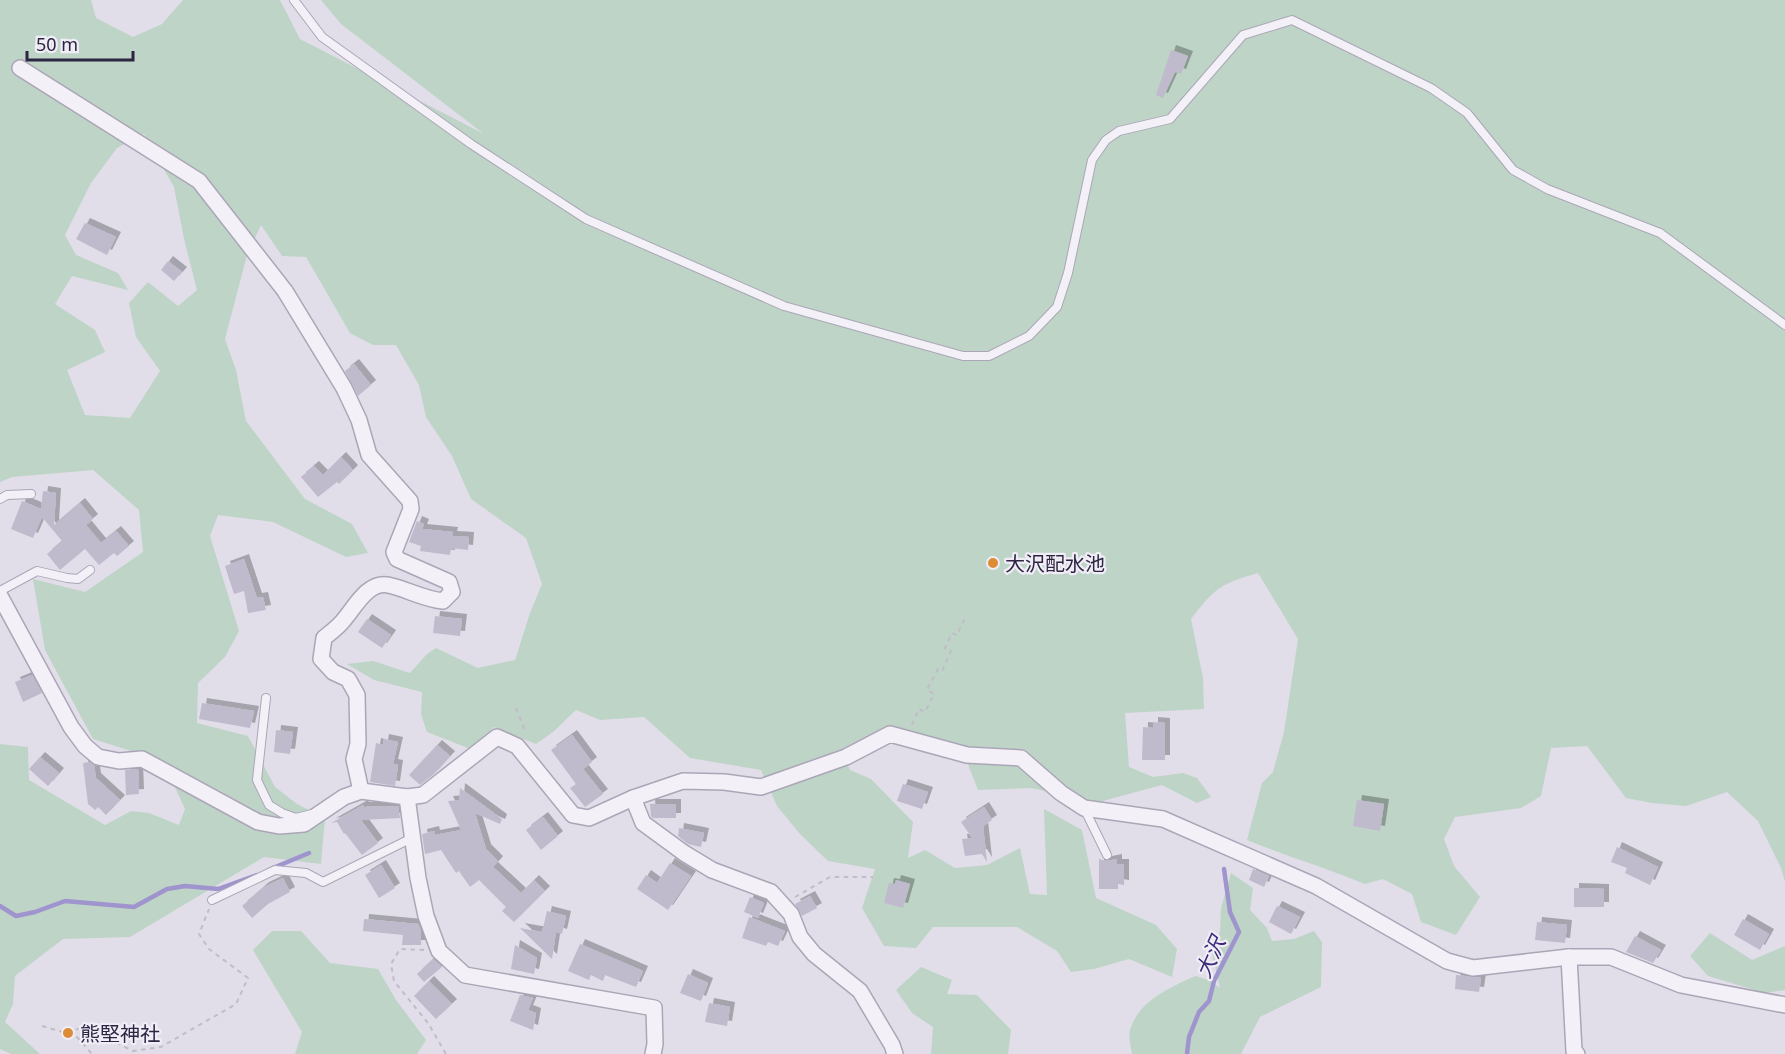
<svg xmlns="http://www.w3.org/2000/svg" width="1785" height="1054" font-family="'Noto Sans','Noto Sans JP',sans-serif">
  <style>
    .green { fill: #bed4c7; fill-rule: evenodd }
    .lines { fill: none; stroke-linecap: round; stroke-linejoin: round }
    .stream { stroke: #9f94ce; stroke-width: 4.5 }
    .building { fill: #c0bacd; filter: url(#shadow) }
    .service-casing { stroke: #aba6b7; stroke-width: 10 }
    .minor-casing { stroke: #aba6b7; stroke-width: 18 }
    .path { stroke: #c0bcc8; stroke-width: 2; stroke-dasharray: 4.5 4.5; stroke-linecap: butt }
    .service { stroke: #f3f1f7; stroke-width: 8 }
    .minor { stroke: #f3f1f7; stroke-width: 15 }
    .poi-dot { fill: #dd8b34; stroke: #f0edf7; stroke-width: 2 }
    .labels { text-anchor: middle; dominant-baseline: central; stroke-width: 4.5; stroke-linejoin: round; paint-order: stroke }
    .poi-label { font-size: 20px; fill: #2e2542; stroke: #f0edf7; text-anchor: start }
    .water-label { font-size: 21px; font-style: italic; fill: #3c2b7a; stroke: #f0edf7 }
  </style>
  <defs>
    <filter id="shadow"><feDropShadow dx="5" dy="-5" stdDeviation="0" flood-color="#0004"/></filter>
  </defs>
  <rect width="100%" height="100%" fill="#e1dee9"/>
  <!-- green -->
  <g class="green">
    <path d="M0 0H91L96 18 133 37 162 24 183 0H280L300 39 484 134 341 24 321 0H1785V882L1781 868 1758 821 1727 792 1686 806 1652 803 1626 798 1587 746 1551 748 1541 796 1521 808 1455 817 1444 839 1454 866 1480 897 1456 935 1421 922 1412 894 1383 879 1365 884C1326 868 1286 856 1247 840L1262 783 1273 772 1284 732 1298 639 1258 573C1220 584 1215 588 1191 619L1203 678 1204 709 1125 713 1129 767 1153 777 1183 773 1197 778 1211 797 1197 803 1162 785 1099 802 1031 788 978 790 960 744 893 729 841 750 850 770 871 779 913 822 908 858 925 850 955 868 987 865 1020 848 1030 894 1047 895 1044 809 1082 830 1096 898 1156 925 1177 949 1172 977 1129 959 1094 969 1071 972 1057 951 1017 927H933L916 948 884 946 862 908 875 869 828 861 800 834 777 806 761 770 690 758 644 717 600 720 576 710 553 732 536 744 494 727 473 750 427 732 421 714 422 692 374 680 347 664 373 661 410 673 427 654 436 648 478 668 515 660 530 613 542 584 526 538 471 499 452 456 426 417 419 385 396 345H373L350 333 306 257 282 256 261 225 247 255 225 339 236 370 246 421 305 499 352 524 368 553 346 557 273 522 218 515 210 536 239 631 225 657 198 683 197 723 248 736 275 787 297 804 325 818 321 864 264 857 130 937 63 939 15 976 13 1004 5 1022 40 1054H11L0 1049V744L28 747 29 780 105 825 131 811 149 813 179 825 185 809 163 761 93 739 45 650 33 579 85 592 143 552 139 510 93 470 12 477 0 482ZM144 134 174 187 184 239 197 290 178 306 148 282 129 303 136 337 160 371 130 418 85 415 67 370 105 352 95 330 55 304 72 276 128 290 118 273 76 255 65 235 91 183 117 148Z"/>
    <path d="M1231 873 1253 888 1250 910 1267 928 1272 941 1294 939 1314 931 1322 942 1321 987 1260 1017 1241 1054H1132C1131 1047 1128 1036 1130 1030 1139 1000 1170 988 1195 976L1209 980 1220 988 1212 953 1220 932 1221 908Z"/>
    <polygon points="272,931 301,931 330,963 378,969 396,1000 426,1040 417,1054 295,1054 302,1032 253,950"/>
    <polygon points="1710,933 1752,960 1785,946 1785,990 1765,993 1708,976 1690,956"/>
    <polygon points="921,967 952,980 947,994 977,995 1011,1030 1008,1054 931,1054 933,1027 912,1013 896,990"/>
  </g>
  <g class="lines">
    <!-- stream -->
    <g class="stream">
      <polyline points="273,868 309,853"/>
      <polyline points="0,906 16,916 35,912 65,901 134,907 167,889 185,886 218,889 257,875"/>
      <polyline points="1187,1054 1189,1037 1199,1012 1209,1001 1214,981 1239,932 1230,912 1224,869"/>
    </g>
  </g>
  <!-- building -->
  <g class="building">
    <polygon points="1171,50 1188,56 1181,74 1175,72 1163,98 1156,95"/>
    <polygon points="85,223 116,237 107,255 76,239"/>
    <polygon points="168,261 182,272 174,281 161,270"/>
    <polygon points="354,364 371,385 358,396 345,371"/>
    <polygon points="341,457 353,470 339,484 337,482 318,497 301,477 314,466 323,475"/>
    <polygon points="43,491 56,493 54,525 80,503 93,519 86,525 101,543 116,531 129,546 117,556 114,553 99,565 85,549 60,570 47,554 62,541 42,517 33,538 11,529 22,501 41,509"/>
    <polygon points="417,521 424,524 422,529 453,532 452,536 469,537 468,550 451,548 450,555 420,551 421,546 409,542"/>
    <polygon points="244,559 257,598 263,597 266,610 248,613 244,591 234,594 225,566"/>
    <polygon points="435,616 462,619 460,636 433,633"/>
    <polygon points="367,619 391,635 382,648 358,632"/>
    <polygon points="32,675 42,693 23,702 15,682"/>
    <polygon points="202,703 254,711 250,728 199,719"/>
    <polygon points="1153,722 1165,723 1165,760 1142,760 1143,727 1153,728"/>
    <polygon points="276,730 293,732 290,754 274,752"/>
    <polygon points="572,735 592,762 583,769 603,794 585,807 570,788 576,784 551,750"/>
    <polygon points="384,739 398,742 393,764 398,765 395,786 370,782 376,743 383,745"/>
    <polygon points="437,745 450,756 434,774 420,785 409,775"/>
    <polygon points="40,757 59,773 48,786 29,769"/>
    <polygon points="89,762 94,765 96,778 120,800 106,815 98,807 95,810 88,804 83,763"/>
    <polygon points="138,769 139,794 126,795 125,770"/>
    <polygon points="903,784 928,792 922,809 897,801"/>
    <polygon points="460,788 502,819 500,824 475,813 486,849 498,861 493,867 521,893 534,880 545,891 514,922 502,911 506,907 479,880 470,887 459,871 456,873 441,850 425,854 422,834 434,831 435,835 461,830 448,801 459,800"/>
    <polygon points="1357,800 1384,804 1380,831 1353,826"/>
    <polygon points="650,804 676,804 676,818 653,818 651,816"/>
    <polygon points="363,805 364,807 398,806 400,818 361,820 378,843 362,855 345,833 344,834 337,822 331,823"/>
    <polygon points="984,807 992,820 983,826 987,862 982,854 965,856 962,839 972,838 961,822"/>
    <polygon points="543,817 558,836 541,850 526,830"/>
    <polygon points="679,828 704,833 701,847 688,844 678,836"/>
    <polygon points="1617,847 1658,867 1650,885 1625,873 1627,868 1611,862"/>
    <polygon points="1099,859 1107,861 1117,859 1117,864 1124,864 1124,885 1118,884 1118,889 1099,889"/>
    <polygon points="670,863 691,876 668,910 637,889 646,875 657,883"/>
    <polygon points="381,865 395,888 379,898 365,875"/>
    <polygon points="1253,869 1269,876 1264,887 1249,880"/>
    <polygon points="283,878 290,892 268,904 252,918 242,906 264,887"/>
    <polygon points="896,880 910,884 903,908 884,903 889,883 895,884"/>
    <polygon points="1574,888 1604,889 1604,907 1574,907"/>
    <polygon points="810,896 817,908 802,916 795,904"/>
    <polygon points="750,897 764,903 758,918 744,912"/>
    <polygon points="1277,906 1300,917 1291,934 1269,922"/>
    <polygon points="547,911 566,916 562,934 556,932 552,959 520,928 542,932"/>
    <polygon points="749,917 785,931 778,946 768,942 766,946 742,938"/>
    <polygon points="364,919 418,924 421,931 421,945 402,945 403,935 363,931"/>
    <polygon points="1743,919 1769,934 1760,950 1734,935"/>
    <polygon points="1537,922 1567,925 1565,943 1535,940"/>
    <polygon points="1635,936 1661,950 1653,963 1626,952"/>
    <polygon points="580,944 643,971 636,987 605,975 603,981 591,975 589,980 568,971"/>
    <polygon points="515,945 537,958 534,974 511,969"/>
    <polygon points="433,959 442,967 424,982 417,974"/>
    <polygon points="688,974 708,983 701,1001 680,993"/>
    <polygon points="1456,975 1481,978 1479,992 1455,989"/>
    <polygon points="429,981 452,1004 436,1019 414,996"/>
    <polygon points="520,995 533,998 528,1010 536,1013 533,1030 510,1021"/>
    <polygon points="709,1003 730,1007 727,1026 705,1022"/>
  </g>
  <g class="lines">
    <!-- service casing -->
    <g class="service-casing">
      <g id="service">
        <polyline points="294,0 322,37 471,144 586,219 784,306 963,356 989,356 1029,336 1057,307 1068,273 1092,160 1106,140 1119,131 1170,119 1243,35 1292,20 1431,88 1467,113 1513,170 1547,189 1660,233 1785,325"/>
        <polyline points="0,499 7,495 31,494"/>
        <polyline points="0,591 37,571 67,578 78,579 90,570"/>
        <polyline points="266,698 257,780 269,805 282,813 296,818 312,814"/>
        <polyline points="1084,808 1107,855"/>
        <polyline points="212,900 275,870 306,873 323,882 412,838"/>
      </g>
    </g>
    <!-- minor casing -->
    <g class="minor-casing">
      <g id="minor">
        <path d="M20 68 199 181 285 291 344 388 359 420 369 455 410 501 411 509 394 552 397 559 449 582 452 592 443 601C423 599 407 589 388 585 367 581 354 609 342 622 337 628 330 633 324 638L321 659 333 672 348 679 357 695 358 744 354 759 361 791"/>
        <polyline points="0,596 71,727 85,746 98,757 119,761 142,759 258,822 279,826 304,824 344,797 361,791 407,797 423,795 497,737 517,746 573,815 589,818 633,798 643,823 684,853 712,870 771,892 791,914 800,937 814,954 860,991 892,1045 895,1054"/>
        <polyline points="407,797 418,878 426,916 439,951 465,975 654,1008 655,1044 653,1054"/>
        <polyline points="633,798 683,781 724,782 761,787 846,757 890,734 967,755 1021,758 1061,793 1084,808 1163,819 1316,886 1447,961 1473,968 1569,957 1611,957 1681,985 1785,1005"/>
        <polyline points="1569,957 1574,1051 1577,1054"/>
      </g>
    </g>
    <!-- path -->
    <g class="path">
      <polyline points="516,708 525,731 524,733"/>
      <polyline points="912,725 919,709 925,712 934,694 927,690 938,669 942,671 951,651 945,648 952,633 957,635 965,618"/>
      <polyline points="795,897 830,877 873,877"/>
      <polyline points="424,950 400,949 391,964 394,981 428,1023 446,1054"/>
      <polyline points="42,1026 76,1036 92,1054"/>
      <polyline points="68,1034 83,1026 133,1051 161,1047 236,1004 248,978 209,949 199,934 209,909"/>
    </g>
    <!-- service -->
    <use href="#service" class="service"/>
    <!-- minor -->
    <use href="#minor" class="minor"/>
  </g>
  <!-- markers -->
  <g class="poi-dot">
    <circle cx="993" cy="563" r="6"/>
    <circle cx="68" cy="1033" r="6"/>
  </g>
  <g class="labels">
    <!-- poi labels -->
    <g class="poi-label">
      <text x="1005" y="563">大沢配水池</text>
      <text x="80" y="1033">熊堅神社</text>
    </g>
    <!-- water labels -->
    <g class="water-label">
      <text transform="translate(1210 957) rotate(-66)">大沢</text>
    </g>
  </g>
  <!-- scale -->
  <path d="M27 51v9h106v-9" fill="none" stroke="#2e2542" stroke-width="3"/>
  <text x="36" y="51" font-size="18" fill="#2e2542" stroke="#f0edf7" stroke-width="4.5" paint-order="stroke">50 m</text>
</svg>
